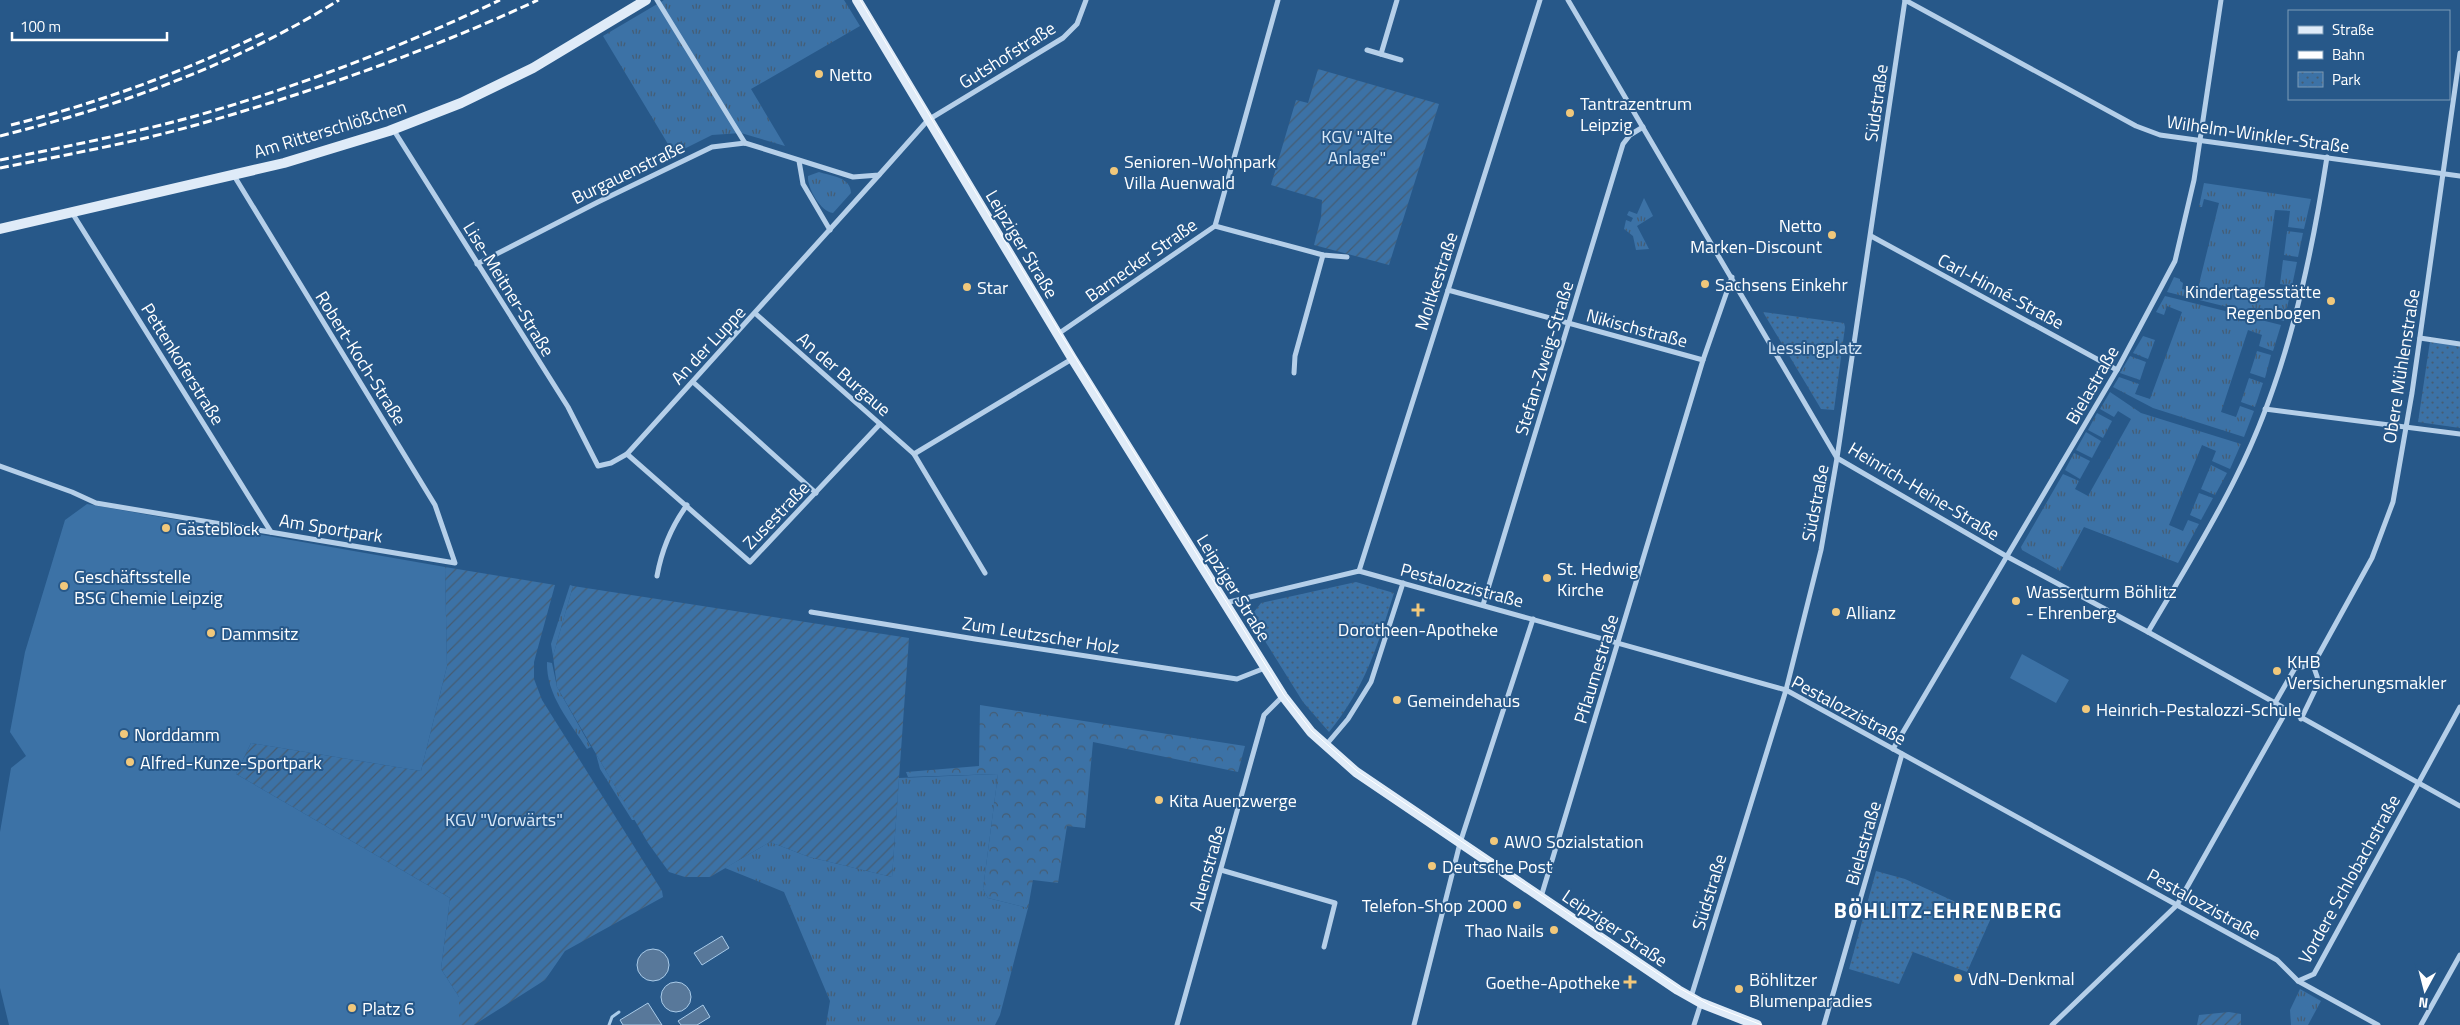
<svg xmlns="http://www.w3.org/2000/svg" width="2460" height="1025" font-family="'Titillium Web',sans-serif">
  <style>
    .grass { fill: url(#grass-tufts) }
    .forest { fill: url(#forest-crowns) }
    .park { fill: url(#park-dots) }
    .garden { fill: url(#garden-furrows) }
    .pitch { fill: #3c72a6 }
    .water { fill: #58789a; stroke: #a9cbe9 }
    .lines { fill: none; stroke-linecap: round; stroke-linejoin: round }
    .stream { stroke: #a9cbe9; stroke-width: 3 }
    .street { stroke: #b5cfe9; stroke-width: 5 }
    .secondary { stroke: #dfebf8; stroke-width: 10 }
    .tram { stroke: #fff; stroke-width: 1 }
    .rail { stroke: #fff; stroke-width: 3; stroke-dasharray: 9 4; stroke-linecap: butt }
    .poi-dot { fill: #f1c87b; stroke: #275889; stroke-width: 2 }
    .labels { text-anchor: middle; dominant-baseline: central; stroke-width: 4; stroke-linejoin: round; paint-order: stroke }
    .street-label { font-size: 18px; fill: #fff; stroke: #275889 }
    .poi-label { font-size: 18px; fill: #fff; stroke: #275889; text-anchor: start }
    .park-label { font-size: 18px; fill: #d9e8f7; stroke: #275889 }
    .district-label { font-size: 22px; font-weight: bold; letter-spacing: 1px; fill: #fff; stroke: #275889 }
  </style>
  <defs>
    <pattern id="grass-tufts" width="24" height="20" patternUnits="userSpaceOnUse" patternTransform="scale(1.25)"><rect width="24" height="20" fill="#3c72a6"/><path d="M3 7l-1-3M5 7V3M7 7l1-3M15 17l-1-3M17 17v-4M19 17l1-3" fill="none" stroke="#455d74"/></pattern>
    <pattern id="forest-crowns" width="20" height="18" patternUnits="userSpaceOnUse" patternTransform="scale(1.25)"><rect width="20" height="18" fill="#3c72a6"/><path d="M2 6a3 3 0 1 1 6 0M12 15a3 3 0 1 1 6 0" fill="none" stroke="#455d74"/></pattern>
    <pattern id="park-dots" width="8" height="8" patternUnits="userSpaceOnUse" patternTransform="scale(1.25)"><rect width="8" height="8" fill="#3c72a6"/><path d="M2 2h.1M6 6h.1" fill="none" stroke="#455d74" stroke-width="1.8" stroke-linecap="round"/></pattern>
    <pattern id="garden-furrows" width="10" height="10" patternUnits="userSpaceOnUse" patternTransform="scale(1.25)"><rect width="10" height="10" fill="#3c72a6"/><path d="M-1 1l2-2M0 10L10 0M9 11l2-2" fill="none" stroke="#455d74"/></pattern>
  </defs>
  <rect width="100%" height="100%" fill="#275889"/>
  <!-- grass -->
  <g class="grass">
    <polygon points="664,0 844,0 860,26 751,89 785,146 741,133 712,135 674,154 603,36"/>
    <path d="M819 172C831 176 851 177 851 193L833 213C821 212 807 188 808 176Z"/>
    <polygon points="2204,183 2311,199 2304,229 2288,227 2290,211 2275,210 2263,297 2277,299 2279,289 2291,290 2284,321 2167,292 2174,277 2180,279 2180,281 2183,283 2182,289 2197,292 2219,203 2204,199 2202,207 2199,207"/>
    <polygon points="1644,198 1653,216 1637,226 1649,249 1636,250 1633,236 1624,229 1626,220 1631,222 1633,218 1627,215 1629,211 1637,214"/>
    <polygon points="2287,231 2303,233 2298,257 2284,255"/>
    <polygon points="2283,260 2297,262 2292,286 2280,284"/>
    <polygon points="2165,296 2281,325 2273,351 2259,346 2262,335 2248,330 2221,412 2236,417 2240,406 2254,411 2244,437 2153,408 2113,387 2119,377 2139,384 2135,394 2150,399 2182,312 2167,306 2164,315 2156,312"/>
    <polygon points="2143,336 2155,340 2148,359 2133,353"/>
    <polygon points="2257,351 2271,355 2265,378 2250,373"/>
    <polygon points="2130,356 2146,362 2140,380 2120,373"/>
    <polygon points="2249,378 2263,383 2255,407 2241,402"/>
    <polygon points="2110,392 2141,413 2241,444 2230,469 2212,461 2216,451 2202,445 2169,525 2183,531 2188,520 2199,524 2178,563 2084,527 2060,571 2022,550 2021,547 2063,474 2079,481 2075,489 2088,496 2131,419 2118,411 2114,417 2100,409"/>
    <polygon points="2097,413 2112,421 2103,438 2088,430"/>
    <polygon points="2086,432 2101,441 2092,458 2076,450"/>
    <polygon points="2074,453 2090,461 2080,479 2065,470"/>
    <polygon points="2211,465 2227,473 2215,495 2201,489"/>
    <polygon points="2199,493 2213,498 2201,520 2190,515"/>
    <polygon points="570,585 573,586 553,656 551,644"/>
    <path d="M547 662 552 663 557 687 591 747 587 749C570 722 546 695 547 662Z"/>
    <polygon points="596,754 635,820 632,820 600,769"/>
    <polygon points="998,774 983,889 988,898 1028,908 1000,1015 995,1025 826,1025 830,1001 784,892 725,868 770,842 809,857 892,877 899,778"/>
    <polygon points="2300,989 2321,1001 2308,1025 2291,1025 2290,1010"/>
  </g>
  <!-- forest -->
  <polygon class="forest" points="980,705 1245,746 1238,772 1093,742 1085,828 1067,826 1058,883 1033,880 1028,908 988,898 983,889 998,774 908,777 906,772 979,766"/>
  <!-- park -->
  <g class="park">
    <polygon points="1763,312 1844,323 1845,327 1834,410 1821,409"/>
    <polygon points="2430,341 2460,346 2460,428 2418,422"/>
    <path d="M1356 582 1394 593C1377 647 1366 686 1329 732L1303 702 1250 617 1261 603Z"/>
    <polygon points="1876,871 1905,879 1991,918 1967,972 1913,952 1899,984 1849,969"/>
  </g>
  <!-- garden -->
  <g class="garden">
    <polygon points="1318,69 1439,104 1389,265 1314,245 1321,217 1322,200 1271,185 1296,100 1308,103"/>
    <polygon points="445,567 555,585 534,662 534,679 542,700 662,891 663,897 565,951 545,980 474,1025 459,1025 459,997 441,969 450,898 236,774 251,743 421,771 447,666"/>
    <polygon points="573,586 909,638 892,877 809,857 770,842 710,877 685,877 669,872 648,843 557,687 553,656"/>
    <polygon points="2229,1012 2241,1014 2241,1025 2197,1025 2199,1015"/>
  </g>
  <!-- pitch -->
  <g class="pitch">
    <polygon points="87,504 445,567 447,666 421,771 251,743 236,774 450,898 441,969 459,997 459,1025 9,1025 0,988 0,832 11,768 26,756 10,732 25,652 65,520"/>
    <polygon points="2022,654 2069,680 2056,703 2010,678"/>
  </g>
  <!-- water -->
  <g class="water">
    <polygon points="722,936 729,948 702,965 694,953"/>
    <circle cx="653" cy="965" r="16"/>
    <circle cx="676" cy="997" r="15"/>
    <polygon points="648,1003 662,1025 623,1025 620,1020"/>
    <polygon points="703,1005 710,1017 697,1025 681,1025 678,1021"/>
  </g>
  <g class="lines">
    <!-- stream -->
    <polyline class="stream" points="609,1025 612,1017 619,1012"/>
    <!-- street -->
    <g class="street">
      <polyline points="657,0 745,143"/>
      <polyline points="1568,0 1837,458 2006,556 2148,632 2460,806"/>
      <polyline points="1905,0 2136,126 2160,135 2460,176"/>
      <polyline points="1367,50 1401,60"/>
      <polyline points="1381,54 1397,0"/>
      <polyline points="393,129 568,407 598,466 611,463 627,454 879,175"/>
      <polyline points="799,161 803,184 830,230"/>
      <polyline points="71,211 271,532"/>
      <polyline points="1215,226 1323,255 1347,257"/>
      <polyline points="1871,236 2117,370"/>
      <polyline points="477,264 598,202 712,147 745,143 853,177 879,175 928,120 1063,38 1077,24 1086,0"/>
      <polyline points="1448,290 1703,360"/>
      <polyline points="756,314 914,454 985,573"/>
      <polyline points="1058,334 1215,226 1278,0"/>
      <polyline points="2420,338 2460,344"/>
      <polyline points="1294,373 1295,356 1323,255"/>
      <polyline points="693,382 816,493"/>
      <polyline points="2265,409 2460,434"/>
      <polyline points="627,454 750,562 880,424"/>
      <polyline points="914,454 1072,359"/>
      <polyline points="0,466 72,492 96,503 455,563 435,505 233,174"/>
      <polyline points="1359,571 1540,0"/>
      <path d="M657 576C662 548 671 527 687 505"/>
      <polyline points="1225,603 1359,571 1786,690 2277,960 2298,981 2378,1025"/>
      <polyline points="1483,605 1623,144 1630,135 1643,127"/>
      <polyline points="811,612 975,639 1237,679 1265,668"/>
      <path d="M2148 632C2178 581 2210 530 2236 477 2286 378 2310 266 2327 157"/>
      <polyline points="2275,703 2295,668 2313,665"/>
      <polyline points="2301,719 2319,682 2313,665 2372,558 2393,502 2412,393 2460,53"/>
      <polyline points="1326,745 1348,719 1371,682 1403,583"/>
      <polyline points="1893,749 2117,370 2175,261 2194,180 2221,0"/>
      <polyline points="1221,870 1335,903 1324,947"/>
      <polyline points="1541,897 1703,360 1732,277"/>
      <polyline points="2298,981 2314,974 2460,707"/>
      <polyline points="1691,997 1786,690 1821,550 1837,458 1905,0"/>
      <polyline points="1177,1025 1264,715 1283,696"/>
      <polyline points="1414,1025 1460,843 1533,619"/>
      <polyline points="1694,1025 1701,1003"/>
      <polyline points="1824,1025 1902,754"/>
      <polyline points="2052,1025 2177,905 2287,710"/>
      <polyline points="2421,1025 2460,955"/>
    </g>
    <!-- secondary -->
    <g class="secondary">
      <polyline points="857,0 1072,358 1283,696 1311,732 1356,772 1678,990 1701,1003 1757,1025"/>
      <polyline points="0,229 284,163 389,131 461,103 533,68 646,0"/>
    </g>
    <!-- tram -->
    <polyline class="tram" points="860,0 1060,333 1284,695 1312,731 1357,771 1679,988 1710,1005 1762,1025"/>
    <!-- rail -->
    <g class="rail">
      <path d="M11 125C99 103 183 72 264 33"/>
      <path d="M0 136C119 106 235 65 339 0"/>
      <path d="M0 160C64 147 129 134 192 117 298 87 401 47 500 0"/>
      <path d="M0 168C65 155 132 143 196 125 313 92 428 51 538 0"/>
    </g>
  </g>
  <!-- markers -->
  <g class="poi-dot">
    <circle cx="819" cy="74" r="5"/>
    <circle cx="1570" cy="113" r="5"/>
    <circle cx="1114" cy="171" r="5"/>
    <circle cx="1832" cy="235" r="5"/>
    <circle cx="1705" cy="284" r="5"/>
    <circle cx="967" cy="287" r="5"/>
    <circle cx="2331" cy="301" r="5"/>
    <circle cx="166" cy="528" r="5"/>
    <circle cx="1547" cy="578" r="5"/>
    <circle cx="64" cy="586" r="5"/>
    <circle cx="2016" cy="601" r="5"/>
    <path d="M1415.5 602.5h5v5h5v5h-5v5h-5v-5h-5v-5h5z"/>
    <circle cx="1836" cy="612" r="5"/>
    <circle cx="211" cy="633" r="5"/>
    <circle cx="2277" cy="671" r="5"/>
    <circle cx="1397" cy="700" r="5"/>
    <circle cx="2086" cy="709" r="5"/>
    <circle cx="124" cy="734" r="5"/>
    <circle cx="130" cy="762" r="5"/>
    <circle cx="1159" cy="800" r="5"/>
    <circle cx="1494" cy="841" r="5"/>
    <circle cx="1432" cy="866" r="5"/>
    <circle cx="1517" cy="905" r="5"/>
    <circle cx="1554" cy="930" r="5"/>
    <circle cx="1958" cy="978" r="5"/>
    <path d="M1627.5 974.5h5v5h5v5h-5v5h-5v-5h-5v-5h5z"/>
    <circle cx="1739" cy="989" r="5"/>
    <circle cx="352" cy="1008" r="5"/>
  </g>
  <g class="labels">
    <!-- street labels -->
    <g class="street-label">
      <text transform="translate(1007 55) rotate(-32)">Gutshofstraße</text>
      <text transform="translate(1876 103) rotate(-82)">Südstraße</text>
      <text transform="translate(330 129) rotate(-17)">Am Ritterschlößchen</text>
      <text transform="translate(2258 134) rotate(8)">Wilhelm-Winkler-Straße</text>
      <text transform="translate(628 172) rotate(-26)">Burgauenstraße</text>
      <text transform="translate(1022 244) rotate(59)">Leipziger Straße</text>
      <text transform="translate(1141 260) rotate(-35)">Barnecker Straße</text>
      <text transform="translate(1436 281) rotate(-72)">Moltkestraße</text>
      <text transform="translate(509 289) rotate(58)">Lise-Meitner-Straße</text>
      <text transform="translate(2001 291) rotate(28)">Carl-Hinné-Straße</text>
      <text transform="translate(1637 328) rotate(15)">Nikischstraße</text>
      <text transform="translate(708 345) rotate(-47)">An der Luppe</text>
      <text transform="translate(361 358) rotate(58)">Robert-Koch-Straße</text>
      <text transform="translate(1544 358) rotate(-73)">Stefan-Zweig-Straße</text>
      <text transform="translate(183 364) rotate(58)">Pettenkoferstraße</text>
      <text transform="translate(2401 366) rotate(-81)">Obere Mühlenstraße</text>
      <text transform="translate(844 374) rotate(41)">An der Burgaue</text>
      <text transform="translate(2092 385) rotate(-60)">Bielastraße</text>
      <text transform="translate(1924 491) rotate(31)">Heinrich-Heine-Straße</text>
      <text transform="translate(1815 503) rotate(-79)">Südstraße</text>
      <text transform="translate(776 515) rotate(-46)">Zusestraße</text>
      <text transform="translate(331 528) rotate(9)">Am Sportpark</text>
      <text transform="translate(1462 585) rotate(15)">Pestalozzistraße</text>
      <text transform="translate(1234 588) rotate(58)">Leipziger Straße</text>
      <text transform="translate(1041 635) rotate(9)">Zum Leutzscher Holz</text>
      <text transform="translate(1596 669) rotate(-73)">Pflaumestraße</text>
      <text transform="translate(1849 710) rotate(28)">Pestalozzistraße</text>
      <text transform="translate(1863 843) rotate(-74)">Bielastraße</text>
      <text transform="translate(1207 868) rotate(-74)">Auenstraße</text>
      <text transform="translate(2349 879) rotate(-61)">Vordere Schlobachstraße</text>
      <text transform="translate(1709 892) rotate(-73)">Südstraße</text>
      <text transform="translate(2204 904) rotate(29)">Pestalozzistraße</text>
      <text transform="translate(1615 928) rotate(34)">Leipziger Straße</text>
    </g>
    <!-- poi labels -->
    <g class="poi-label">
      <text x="829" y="74">Netto</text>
      <text x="1580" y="103">Tantrazentrum<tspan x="1580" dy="21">Leipzig</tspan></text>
      <text x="1124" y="161">Senioren-Wohnpark<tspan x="1124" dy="21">Villa Auenwald</tspan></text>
      <text x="1822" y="225" text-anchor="end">Netto<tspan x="1822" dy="21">Marken-Discount</tspan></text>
      <text x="1715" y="284">Sachsens Einkehr</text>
      <text x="977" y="287">Star</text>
      <text x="2321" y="291" text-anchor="end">Kindertagesstätte<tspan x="2321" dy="21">Regenbogen</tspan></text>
      <text x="176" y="528">Gästeblock</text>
      <text x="1557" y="568">St. Hedwig<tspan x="1557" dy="21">Kirche</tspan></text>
      <text x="74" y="576">Geschäftsstelle<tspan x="74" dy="21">BSG Chemie Leipzig</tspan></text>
      <text x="2026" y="591">Wasserturm Böhlitz<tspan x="2026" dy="21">- Ehrenberg</tspan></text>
      <text x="1846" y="612">Allianz</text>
      <text x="1418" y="629" text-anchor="middle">Dorotheen-Apotheke</text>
      <text x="221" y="633">Dammsitz</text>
      <text x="2287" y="661">KHB<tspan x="2287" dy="21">Versicherungsmakler</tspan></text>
      <text x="1407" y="700">Gemeindehaus</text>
      <text x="2096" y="709">Heinrich-Pestalozzi-Schule</text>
      <text x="134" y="734">Norddamm</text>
      <text x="140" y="762">Alfred-Kunze-Sportpark</text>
      <text x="1169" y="800">Kita Auenzwerge</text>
      <text x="1504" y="841">AWO Sozialstation</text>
      <text x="1442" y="866">Deutsche Post</text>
      <text x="1507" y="905" text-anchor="end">Telefon-Shop 2000</text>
      <text x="1544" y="930" text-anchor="end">Thao Nails</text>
      <text x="1968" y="978">VdN-Denkmal</text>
      <text x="1749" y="979">Böhlitzer<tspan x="1749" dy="21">Blumenparadies</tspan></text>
      <text x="1620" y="982" text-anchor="end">Goethe-Apotheke</text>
      <text x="362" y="1008">Platz 6</text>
    </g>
    <!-- park labels -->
    <g class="park-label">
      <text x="1357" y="136">KGV "Alte<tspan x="1357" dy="21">Anlage"</tspan></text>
      <text x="1815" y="347">Lessingplatz</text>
      <text x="504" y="819">KGV "Vorwärts"</text>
    </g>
    <!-- district labels -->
    <g class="district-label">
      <text x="1948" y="910">BÖHLITZ-EHRENBERG</text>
    </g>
  </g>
  <!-- legend -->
  <rect x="2288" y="10" width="162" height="90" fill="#275889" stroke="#7d9bb8"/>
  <rect x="2298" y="26" width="25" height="8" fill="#dfebf8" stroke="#7d9bb8"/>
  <text x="2332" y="35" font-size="15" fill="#ffffff">Straße</text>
  <rect x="2298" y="51" width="25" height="8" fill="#ffffff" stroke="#7d9bb8"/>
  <text x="2332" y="60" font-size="15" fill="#ffffff">Bahn</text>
  <rect x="2298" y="72" width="25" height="15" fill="url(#park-dots)" stroke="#7d9bb8"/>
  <text x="2332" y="85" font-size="15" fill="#ffffff">Park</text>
  <!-- north arrow -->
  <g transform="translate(2425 990) rotate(187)" stroke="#275889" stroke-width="4" paint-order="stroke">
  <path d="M0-4L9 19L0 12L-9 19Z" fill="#ffffff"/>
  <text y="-8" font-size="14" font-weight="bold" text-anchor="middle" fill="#ffffff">N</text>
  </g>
  <!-- scale -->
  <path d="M12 32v8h155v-8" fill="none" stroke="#ffffff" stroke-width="2.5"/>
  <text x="20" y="32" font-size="15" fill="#ffffff" stroke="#275889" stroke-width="4" paint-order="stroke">100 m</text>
</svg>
